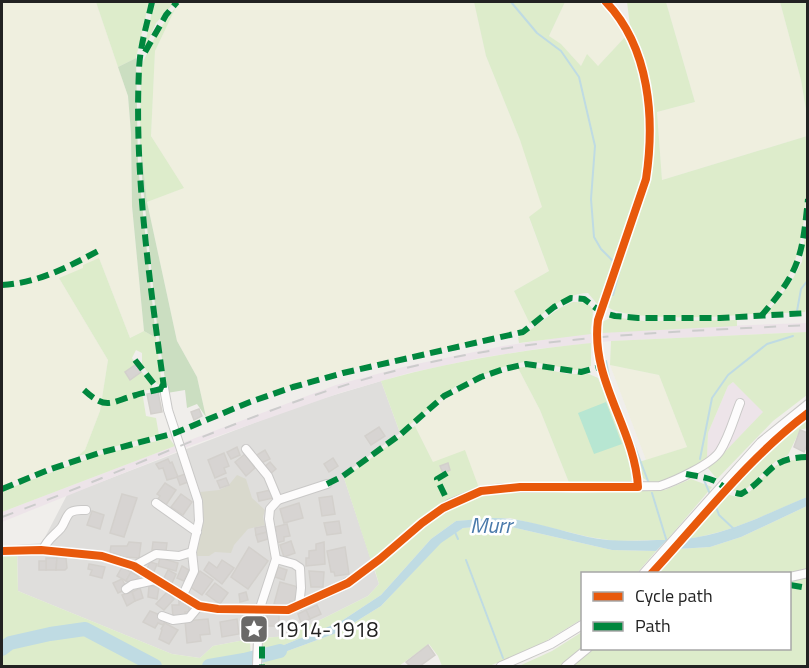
<svg xmlns="http://www.w3.org/2000/svg" width="809" height="668" font-family="'Titillium Web',sans-serif">
  <style>
    .residential { fill: #dfdedc }
    .industrial { fill: #ede4e9 }
    .construction { fill: #d9d9cd }
    .farmland { fill: #efefdf }
    .grass { fill: #ddeccb }
    .forest { fill: #cbdec1 }
    .pitch { fill: #b7e6d2 }
    .water { fill: #bfdbe3 }
    .lines { fill: none; stroke-linecap: round; stroke-linejoin: round }
    .stream { stroke: #bfdbe3; stroke-width: 2 }
    .river { stroke: #bfdbe3; stroke-width: 14 }
    .building { fill: #d7d4d2; stroke: #d3d0cc; stroke-width: 1.5 }
    .minor-casing { stroke: #c9c8c7; stroke-width: 10 }
    .path { stroke: #dccecd; stroke-width: 1.5; stroke-dasharray: 3 3; stroke-linecap: butt }
    .minor { stroke: #fdfcfc; stroke-width: 8 }
    .rail { stroke: #ccc; stroke-width: 2; stroke-dasharray: 12 12; stroke-linecap: butt }
    .quiet { stroke: #00873e; stroke-width: 6; stroke-dasharray: 12 6; stroke-linecap: butt }
    .cycleway-casing { stroke: #fff; stroke-width: 11 }
    .cycleway { stroke: #e8590c; stroke-width: 8 }
    .labels { text-anchor: middle; dominant-baseline: central; stroke-width: 5; stroke-linejoin: round; paint-order: stroke }
    .poi-label { font-size: 21px; fill: #222; stroke: #fff; text-anchor: start }
    .water-label { font-size: 22px; font-style: italic; fill: #4a7aab; stroke: #fff }
  </style>
  <rect width="100%" height="100%" fill="#f0eeeb"/>
  <!-- residential -->
  <polygon class="residential" points="381,381 400,433 343,475 379,584 368,596 288,636 250,639 213,646 200,658 172,654 18,591 17,545 42,543 67,495 301,405"/>
  <!-- industrial -->
  <g class="industrial">
    <polygon points="807,323 807,332 611,341 537,349 479,358 409,373 340,393 184,448 182,443 336,385 407,366 503,346 583,334 693,327"/>
    <polygon points="733,382 764,412 717,460 707,467 702,461 707,457 708,433 728,386"/>
    <polygon points="175,446 176,452 2,522 2,512"/>
  </g>
  <!-- construction -->
  <polygon class="construction" points="237,475 246,479 252,498 265,510 263,517 265,525 248,529 234,545 231,553 215,552 209,556 196,556 202,507 200,492 219,490 228,486"/>
  <!-- farmland -->
  <g class="farmland">
    <polygon points="2,2 96,2 128,96 131,133 132,206 144,331 130,338 99,258 84,268 59,278 108,360 100,411 85,450 78,456 2,486"/>
    <polygon points="171,2 474,2 486,56 520,140 543,207 529,218 549,271 514,291 530,324 519,330 474,342 336,372 249,399 206,417 197,377 177,341 147,202 183,188 151,136 155,51 176,7"/>
    <polygon points="565,2 601,2 613,14 626,36 598,66 582,67 561,44 549,36"/>
    <polygon points="666,2 780,2 801,80 807,116 807,136 662,180 657,112 695,102"/>
    <polygon points="610,365 659,375 687,447 646,460"/>
    <polygon points="518,368 540,410 570,485 519,483 489,485 479,488 433,462 415,426 440,402 463,387 483,378"/>
  </g>
  <!-- grass -->
  <g class="grass">
    <polygon points="96,2 149,2 136,58 118,67"/>
    <polygon points="154,2 171,2 173,4 156,23 143,53"/>
    <path d="M474 2H565L549 36 561 44 581 66 587 54 598 66 626 36C631 47 637 59 641 70 650 97 650 146 645 174L601 304 598 305 588 293C564 294 548 310 530 324L514 291 549 271 529 217 542 207 520 140 486 56Z"/>
    <path d="M627 2H666L695 102 657 112 662 180 807 136C808 191 809 278 759 313 736 317 618 323 606 305L647 182 651 155V110L646 69 635 37 628 28 630 26Z"/>
    <polygon points="780,2 807,2 807,116 801,80"/>
    <polygon points="176,7 155,51 151,136 184,188 147,202 140,134 141,66 158,31"/>
    <polygon points="807,218 808,302 805,312 766,314 791,282 802,262"/>
    <polygon points="99,258 130,338 144,331 156,338 162,385 157,384 142,365 142,353 136,350 132,358 154,389 142,391 146,416 156,418 159,435 78,456 85,450 100,411 108,360 59,278 83,268 83,265"/>
    <path d="M573 302C604 301 589 319 591 334L519 343 518 337C538 328 552 309 573 302Z"/>
    <polygon points="612,317 645,321 737,320 737,326 602,333 602,322"/>
    <path d="M807 332V395L773 421 717 479 707 467 717 460 763 412 733 382 728 386 708 433 707 457C692 470 671 480 652 484L643 478 639 462 687 447 659 375 610 365 611 341Z"/>
    <path d="M591 343V366L576 370 528 361 503 367 456 386 400 433 381 381C450 362 520 350 591 343Z"/>
    <polygon points="530,366 568,374 589,374 598,378 634,465 635,475 629,483 570,485 540,410 518,368"/>
    <polygon points="807,415 807,428 800,430 788,455 776,461 746,489 740,492 730,490 761,454"/>
    <polygon points="415,426 433,462 465,450 479,488 421,520 371,561 344,478"/>
    <polygon points="169,438 175,446 2,512 2,491 95,456"/>
    <path d="M807 460V497C767 514 730 533 686 539L727 494C753 505 758 474 779 464 788 459 798 460 807 460Z"/>
    <polygon points="691,479 712,487 667,540 615,541 589,537 510,518 456,521 431,539 381,595 340,622 279,647 263,650 262,638 288,636 368,596 379,584 374,567 423,526 449,507 487,494 521,490 573,493 665,490"/>
    <polygon points="807,506 807,571 790,574 656,574 677,549 710,547 741,537"/>
    <polygon points="503,525 612,550 656,551 637,573 582,574 582,619 533,649 489,666 442,666 438,656 429,644 399,666 263,666 263,660 339,632 381,606 441,542 463,528"/>
    <polygon points="17,553 18,591 172,654 200,658 213,646 250,639 251,666 2,666 2,555"/>
    <polygon points="807,577 807,666 568,666 590,649 790,648 790,580"/>
    <polygon points="582,632 582,648 562,666 519,666 552,651"/>
  </g>
  <!-- forest -->
  <g class="forest">
    <polygon points="136,58 138,165 156,338 144,331 132,206 131,133 128,96 118,67"/>
    <polygon points="140,134 147,202 177,341 197,377 206,417 197,404 187,408 185,390 167,393 157,325 142,177"/>
  </g>
  <!-- pitch -->
  <polygon class="pitch" points="606,402 622,444 594,454 578,413"/>
  <!-- water -->
  <g class="water">
    <path d="M807 497V506L741 537 710 547 677 549 686 539C732 533 765 514 807 497Z"/>
    <path d="M493 518C526 518 556 530 588 537 614 543 640 540 667 540L656 551 612 550 503 525 463 528 441 543 381 606 339 632 263 660V650L279 647 340 622 381 595 431 539 456 521Z"/>
  </g>
  <g class="lines">
    <!-- stream -->
    <g class="stream">
      <polyline points="511,2 537,33 561,51 579,77 595,146 591,199 594,237 601,249 614,262"/>
      <polyline points="613,295 620,269"/>
      <polyline points="797,311 801,289 808,280"/>
      <polyline points="606,361 610,382 648,481"/>
      <polyline points="700,459 712,398 728,375 767,344 793,336"/>
      <polyline points="704,480 710,494"/>
      <polyline points="652,493 667,542"/>
      <polyline points="713,499 719,515 735,530"/>
      <polyline points="454,530 458,539"/>
      <polyline points="466,560 503,658"/>
    </g>
    <!-- river -->
    <g class="river">
      <polyline points="2,649 10,643 50,634 85,629 155,666"/>
      <polyline points="209,666 244,660 280,651"/>
    </g>
  </g>
  <!-- building -->
  <g class="building">
    <polygon points="135,365 141,372 130,380 125,372"/>
    <polygon points="158,392 162,412 151,414 147,394"/>
    <polygon points="199,409 202,416 194,420 191,412"/>
    <polygon points="379,427 385,436 371,445 365,436"/>
    <polygon points="800,430 808,433 808,442 804,452 794,447"/>
    <polygon points="237,447 240,455 231,459 227,452"/>
    <polygon points="265,450 270,459 259,464 255,456"/>
    <polygon points="224,453 229,466 224,468 226,473 215,478 208,460"/>
    <polygon points="245,454 255,468 246,476 235,462"/>
    <polygon points="333,458 338,466 329,472 324,464"/>
    <polygon points="168,459 170,463 172,462 178,477 167,480 163,468 159,469 156,464"/>
    <polygon points="270,462 276,469 270,474 264,467"/>
    <polygon points="448,463 450,470 443,473 440,466"/>
    <polygon points="185,474 188,482 180,485 177,477"/>
    <polygon points="226,478 229,485 220,488 217,481"/>
    <polygon points="165,483 176,490 166,505 158,499 160,496 157,494"/>
    <polygon points="271,490 273,498 259,501 257,493"/>
    <polygon points="122,494 137,498 124,537 110,533"/>
    <polygon points="181,494 192,502 183,515 171,507"/>
    <polygon points="332,496 335,514 322,516 319,498"/>
    <polygon points="299,503 303,518 284,523 280,509"/>
    <polygon points="92,511 104,515 100,529 87,525"/>
    <polygon points="339,521 341,533 327,535 324,523"/>
    <polygon points="287,524 290,536 284,537 284,541 276,543 273,532 276,531 275,527"/>
    <polygon points="265,526 267,532 256,535 255,528"/>
    <polygon points="267,532 268,539 258,542 256,535"/>
    <polygon points="291,541 295,553 284,557 280,545"/>
    <polygon points="129,542 141,543 139,558 124,557 110,552 111,546 127,546"/>
    <polygon points="153,542 167,543 166,551 152,550"/>
    <polygon points="324,542 325,564 306,566 306,558 309,558 309,551 316,550 316,544"/>
    <polygon points="249,547 268,561 248,589 231,577"/>
    <polygon points="345,547 349,574 335,576 334,572 331,572 327,551"/>
    <polygon points="46,558 57,558 56,570 46,570"/>
    <polygon points="57,558 66,558 67,568 65,570 56,570"/>
    <polygon points="160,558 178,563 176,571 158,566"/>
    <polygon points="222,560 234,568 222,584 204,570 209,562 217,568"/>
    <rect x="39" y="561" width="7" height="9"/>
    <polygon points="150,562 157,564 153,574 146,571"/>
    <polygon points="89,564 105,567 102,578 90,575 92,570 88,569"/>
    <polygon points="182,566 189,570 184,581 177,578"/>
    <polygon points="122,567 131,572 126,581 117,576"/>
    <polygon points="278,567 287,570 284,580 275,577"/>
    <polygon points="168,570 176,574 172,583 163,580"/>
    <polygon points="200,571 213,580 202,595 189,586"/>
    <polygon points="309,571 324,572 323,587 311,587"/>
    <polygon points="131,572 139,577 132,584 126,581"/>
    <polygon points="122,579 127,589 118,593 113,583"/>
    <polygon points="280,582 298,587 294,602 290,601 288,608 274,604"/>
    <polygon points="215,583 228,593 220,604 206,594"/>
    <polygon points="149,586 159,587 157,599 148,597"/>
    <polygon points="140,588 143,598 135,601 132,592"/>
    <polygon points="132,592 135,601 127,606 122,595"/>
    <polygon points="167,592 174,599 164,610 156,604"/>
    <polygon points="246,592 248,600 240,602 239,594"/>
    <polygon points="179,601 186,601 186,604 189,604 189,612 185,612 185,616 173,617 172,605 179,605"/>
    <polygon points="317,605 321,614 310,619 306,610"/>
    <polygon points="306,610 310,619 301,623 298,614"/>
    <polygon points="150,611 160,615 166,620 163,625 158,623 155,628 143,622"/>
    <polygon points="267,615 279,615 279,626 268,626"/>
    <polygon points="208,619 210,634 200,635 201,641 187,643 185,621"/>
    <polygon points="237,619 239,634 222,637 220,622"/>
    <polygon points="165,623 178,630 169,644 159,639 162,630 161,629"/>
    <polygon points="428,645 435,655 420,666 410,666 406,662"/>
  </g>
  <g class="lines">
    <!-- minor casing -->
    <g class="minor-casing">
      <g id="minor">
        <polyline points="164,388 168,410 198,501 199,521 192,552 194,571 182,597"/>
        <polyline points="246,449 268,476 278,500 270,509 269,519 276,559 259,611 257,666"/>
        <polyline points="278,500 327,484"/>
        <polyline points="156,503 197,532"/>
        <path d="M43 550C47 539 54 536 61 528 65 523 66 515 71 512 76 509 81 510 86 510"/>
        <path d="M2 551 41 550 102 556 134 566 199 606 218 609 288 610 330 592 358 576 380 559 422 523 449 504 481 491 503 488 660 486C675 481 712 464 720 451 729 437 734 418 740 403"/>
        <polyline points="276,559 294,564 300,568 301,588 299,606"/>
        <polyline points="134,566 156,554 179,556 192,552"/>
        <polyline points="643,574 761,442 808,404"/>
        <polyline points="790,577 808,573"/>
        <polyline points="126,589 132,585 155,580"/>
        <polyline points="162,616 173,620 189,618 199,606"/>
        <polyline points="501,666 551,644 582,625"/>
        <polyline points="566,666 588,648"/>
      </g>
    </g>
    <!-- path -->
    <polyline class="path" points="656,573 662,567"/>
    <!-- minor -->
    <use href="#minor" class="minor"/>
    <!-- rail -->
    <path class="rail" d="M2 517C136 468 266 403 406 368 538 335 673 332 808 325"/>
    <!-- quiet -->
    <g class="quiet">
      <path d="M152 2C147 24 140 46 139 69 134 175 150 283 164 388"/>
      <polyline points="145,52 166,15 177,2"/>
      <path d="M2 285C38 283 68 267 100 250"/>
      <path d="M761 316C800 271 802 257 808 199"/>
      <polyline points="135,360 154,384 164,388"/>
      <path d="M84 390C107 411 110 402 136 395 145 392 155 391 164 388"/>
      <polyline points="447,473 437,479 449,504"/>
      <path d="M686 474C696 476 705 477 715 481 724 486 730 493 741 494 772 477 765 458 808 457"/>
      <polyline points="327,484 343,476 401,434 444,396 481,377 504,369 526,364 581,372 600,367"/>
      <polyline points="2,489 48,470 99,453 175,433 250,402 293,387 343,373 523,332 554,307 571,298 584,299 601,312 615,316 638,318 720,318 808,313"/>
      <polyline points="790,585 808,588"/>
      <polyline points="259,611 262,620 262,666"/>
    </g>
    <!-- cycleway casing -->
    <g class="cycleway-casing">
      <g id="cycleway">
        <path d="M2 551 41 550 102 556 134 566 199 606 218 609 288 610 348 583 380 559 422 523 443 508 481 491 520 487H638C635 429 590 380 598 320L646 179C655 119 650 48 606 2"/>
        <path d="M651 574C702 519 748 458 808 413"/>
      </g>
    </g>
    <!-- cycleway -->
    <use href="#cycleway" class="cycleway"/>
  </g>
  <!-- icons -->
  <defs>
    <g id="sight-square" transform="scale(1.5)"><rect x="-9" y="-9" width="18" height="18" rx="4" fill="#6a6968" stroke="#fff"/><path d="M0-6L1.8-2.2L6-1.7L2.9 1.2L3.7 5.4L0 3.3L-3.7 5.4L-2.9 1.2L-6-1.7L-1.8-2.2Z" fill="#fff"/></g>
  </defs>
  <g fill-rule="evenodd">
    <use href="#sight-square" x="254" y="629"/>
  </g>
  <g class="labels">
    <!-- poi labels -->
    <g class="poi-label">
      <text x="275" y="629">1914-1918</text>
    </g>
    <!-- water labels -->
    <g class="water-label">
      <text x="491" y="525">Murr</text>
    </g>
  </g>
  <!-- border -->
  <rect width="809" height="668" fill="none" stroke="#222222" stroke-width="6"/>
  <!-- legend -->
  <rect x="581" y="572" width="210" height="78" fill="#ffffff" stroke="#a7a7a7" stroke-width="1.5"/>
  <rect x="593" y="592" width="30" height="9" fill="#e8590c" stroke="#a7a7a7" stroke-width="1.5"/>
  <text x="635" y="602" font-size="18" fill="#222222">Cycle path</text>
  <rect x="593" y="622" width="30" height="9" fill="#00873e" stroke="#a7a7a7" stroke-width="1.5"/>
  <text x="635" y="632" font-size="18" fill="#222222">Path</text>
</svg>
